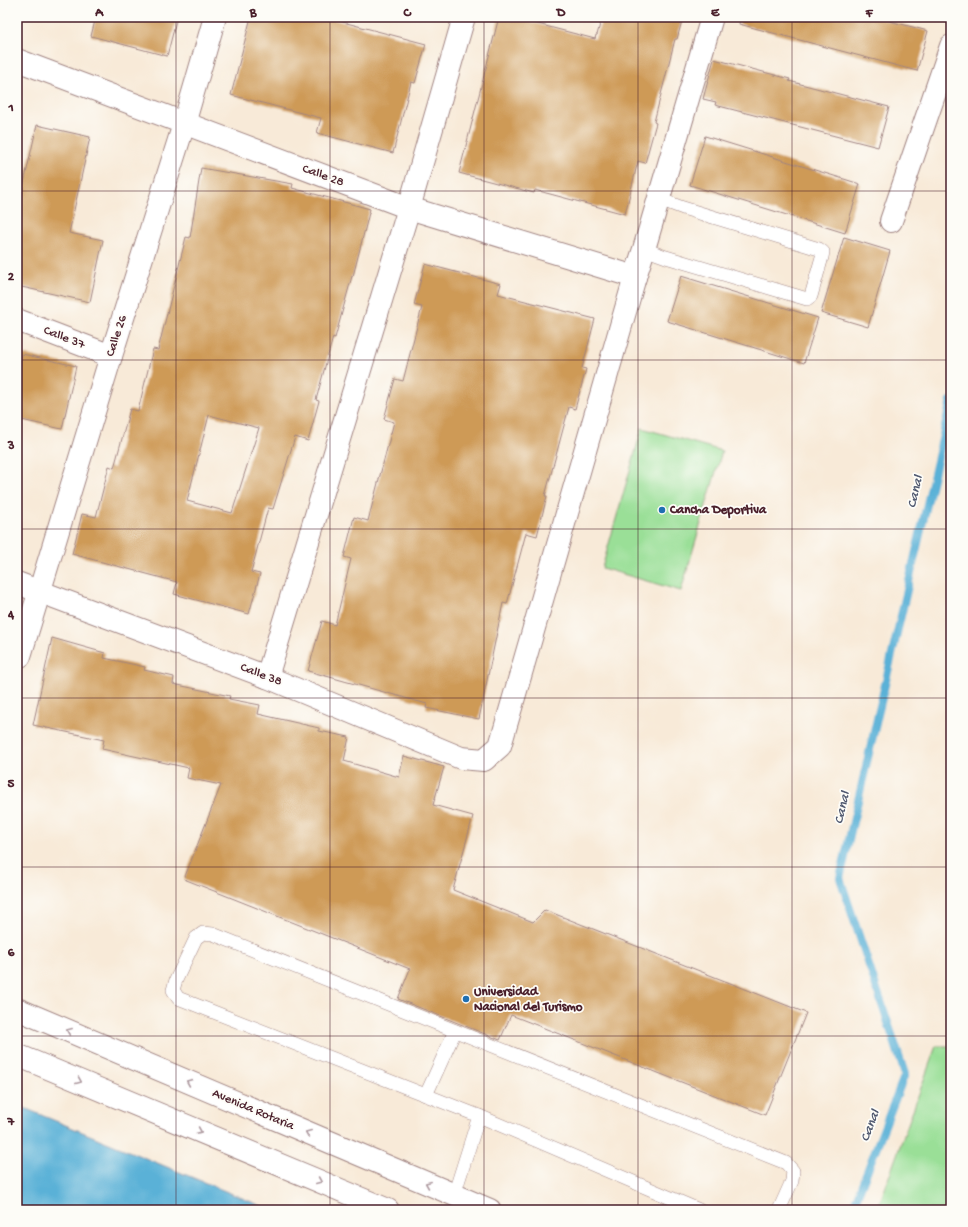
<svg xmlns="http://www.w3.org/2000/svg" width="968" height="1227" font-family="'Gochi Hand',sans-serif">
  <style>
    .green { fill: #9adf97; stroke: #727f61 }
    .water { fill: #5ab1d7; stroke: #526881 }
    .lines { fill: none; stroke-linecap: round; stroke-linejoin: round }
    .stream { stroke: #5ab1d7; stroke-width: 8 }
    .building { fill: #ce9a57; fill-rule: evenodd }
    .service-casing { stroke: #a18482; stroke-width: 14 }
    .minor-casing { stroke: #a18482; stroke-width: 24 }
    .tertiary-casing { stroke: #a18482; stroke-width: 24 }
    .service { stroke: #fff; stroke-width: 13 }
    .minor { stroke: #fff; stroke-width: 22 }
    .tertiary { stroke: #fff; stroke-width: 22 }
    .oneway { stroke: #ae9aa0 }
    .grid { fill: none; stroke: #4a1f2b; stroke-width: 1; stroke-opacity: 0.55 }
    .poi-dot { fill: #1f6fb2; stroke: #fdfcf7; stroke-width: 1.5 }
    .labels { text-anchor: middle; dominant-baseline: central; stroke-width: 3.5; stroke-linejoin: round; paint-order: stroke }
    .street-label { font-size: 13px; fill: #4a1f2b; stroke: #fdfcf7 }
    .poi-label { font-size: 13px; font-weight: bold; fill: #4a1f2b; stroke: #fdfcf7; text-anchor: start }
    .water-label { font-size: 14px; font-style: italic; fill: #505970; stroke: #fdfcf7 }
    .neatline { fill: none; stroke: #4a1f2b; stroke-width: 1.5 }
    .grid-label { font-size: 13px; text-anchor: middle; font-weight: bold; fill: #4a1f2b }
  </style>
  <rect width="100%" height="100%" fill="#fdfcf7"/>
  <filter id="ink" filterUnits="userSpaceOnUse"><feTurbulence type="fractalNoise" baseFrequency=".025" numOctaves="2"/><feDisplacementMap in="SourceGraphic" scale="8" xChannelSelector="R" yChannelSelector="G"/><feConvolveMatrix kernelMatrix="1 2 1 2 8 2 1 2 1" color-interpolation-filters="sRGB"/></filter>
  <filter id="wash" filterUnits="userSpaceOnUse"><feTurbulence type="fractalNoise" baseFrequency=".012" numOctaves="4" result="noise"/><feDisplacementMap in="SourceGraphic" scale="16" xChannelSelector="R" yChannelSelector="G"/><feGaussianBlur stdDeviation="0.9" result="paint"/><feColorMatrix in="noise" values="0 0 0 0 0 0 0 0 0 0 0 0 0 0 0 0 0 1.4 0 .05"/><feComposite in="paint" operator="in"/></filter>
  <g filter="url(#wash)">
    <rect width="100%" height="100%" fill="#f8ead8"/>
    <!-- green -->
    <g class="green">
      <polygon points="642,428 722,451 681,591 602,568"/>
      <polygon points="936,1046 951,1046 951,1210 877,1210"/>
    </g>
    <!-- water -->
    <polygon class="water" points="17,1105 271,1210 17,1210"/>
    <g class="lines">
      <!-- stream -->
      <polyline class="stream" points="852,1210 905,1074 840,878 951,401"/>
    </g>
    <g id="blocks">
      <!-- building -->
      <g class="building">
        <polygon points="96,17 177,17 167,56 91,36"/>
        <polygon points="251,17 324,17 426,44 415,83 411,82 393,153 317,133 321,118 231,95"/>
        <polygon points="499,17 511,17 595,39 596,35 597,35 602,17 683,17 677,39 675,39 654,122 656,123 645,163 638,161 625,214 535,190 534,193 459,173"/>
        <polygon points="740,17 874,17 928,31 917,71 739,24"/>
        <polygon points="714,59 790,79 789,81 889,107 878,147 715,105 716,102 703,99"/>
        <polygon points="37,125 90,137 69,233 103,240 90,302 17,286 17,214"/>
        <polygon points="705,136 860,184 845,233 690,185"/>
        <path d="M201 168 293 184 292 188 370 209 353 276H352L335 338 333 337 316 400 319 401 308 441 295 437 273 509 268 508 251 572 260 574 249 614 174 594 177 582 72 554 82 514 96 517 109 466 114 468 130 409 138 411 153 349 158 350 186 237 190 238ZM209 415 259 428 232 513 187 501Z"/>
        <polygon points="844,237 890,251 868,327 821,313"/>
        <polygon points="425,264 501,284 498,294 595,319 582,368 586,369 575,409 569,407 545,496 547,496 537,536 526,533 507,604 503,603 479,719 426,708 427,704 308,671 322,621 335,625 351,559 344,557 354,517 368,521 394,422 384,419 395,379 403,381 422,307 414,305"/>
        <polygon points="681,276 818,318 804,363 667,321"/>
        <polygon points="22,354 76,366 62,429 17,419 17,379"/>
        <polygon points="52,638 105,653 104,658 145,667 144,670 174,677 173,684 230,696 229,699 260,705 258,714 319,728 319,731 349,737 344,761 399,777 404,756 444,767 433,805 473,816 453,890 533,922 545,910 806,1013 765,1115 511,1015 500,1040 398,999 410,969 184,879 221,785 187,778 189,768 102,749 104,740 33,725"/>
      </g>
    </g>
  </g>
  <g filter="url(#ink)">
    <use href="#blocks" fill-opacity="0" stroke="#a18482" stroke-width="1"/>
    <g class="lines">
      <!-- service casing -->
      <g class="service-casing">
        <g id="service">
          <polyline points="644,249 666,257 807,299 811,296 822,257 823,252 819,249 683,208 659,199"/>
          <polyline points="426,1095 455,1031"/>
          <polyline points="454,1195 479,1116"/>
          <polyline points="699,1210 479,1116 178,998 173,990 176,980 196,938 203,933 213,934 786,1163 793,1171 792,1181 779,1210"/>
        </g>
      </g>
      <!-- minor casing -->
      <g class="minor-casing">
        <g id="minor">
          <polyline points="17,60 409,208 635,277"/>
          <polyline points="891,221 951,46"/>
          <polyline points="17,320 111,356"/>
          <polyline points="17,583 267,677 461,758 484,760 500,746 635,277 644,249 712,17"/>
          <polyline points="20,656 111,356 184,124 215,17"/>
          <polyline points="267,677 409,208 464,17"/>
        </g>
      </g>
      <!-- tertiary casing -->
      <g class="tertiary-casing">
        <g id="tertiary">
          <polyline points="17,1009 490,1210"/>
          <polyline points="17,1055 388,1210"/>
        </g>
      </g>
      <!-- service -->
      <use href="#service" class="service"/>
      <!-- minor -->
      <use href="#minor" class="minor"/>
      <!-- tertiary -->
      <use href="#tertiary" class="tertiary"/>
    </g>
    <!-- one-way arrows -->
    <defs><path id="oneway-chevron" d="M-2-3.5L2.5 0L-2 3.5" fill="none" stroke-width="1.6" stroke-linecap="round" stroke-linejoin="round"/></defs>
    <g class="oneway">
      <use href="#oneway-chevron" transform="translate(69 1031) rotate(-157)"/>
      <use href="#oneway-chevron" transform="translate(79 1081) rotate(23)"/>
      <use href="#oneway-chevron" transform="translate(189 1082) rotate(-157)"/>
      <use href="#oneway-chevron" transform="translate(199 1131) rotate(23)"/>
      <use href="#oneway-chevron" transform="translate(308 1133) rotate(-157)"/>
      <use href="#oneway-chevron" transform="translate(319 1181) rotate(23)"/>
      <use href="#oneway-chevron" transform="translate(428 1184) rotate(-157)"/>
    </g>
  </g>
  <!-- grid -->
  <path class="grid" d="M176 17V1210M330 17V1210M484 17V1210M638 17V1210M792 17V1210M17 191H951M17 360H951M17 529H951M17 698H951M17 867H951M17 1036H951"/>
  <!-- markers -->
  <g class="poi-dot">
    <circle cx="662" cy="510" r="4"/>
    <circle cx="466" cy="999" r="4"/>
  </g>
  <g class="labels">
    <!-- street labels -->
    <g class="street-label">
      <text transform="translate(323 176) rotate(20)">Calle 28</text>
      <text transform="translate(117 336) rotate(-72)">Calle 26</text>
      <text transform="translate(64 338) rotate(21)">Calle 37</text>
      <text transform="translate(261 675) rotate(21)">Calle 38</text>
      <text transform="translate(253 1110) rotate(23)">Avenida Rotaria</text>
    </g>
    <!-- poi labels -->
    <g class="poi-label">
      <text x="670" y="510">Cancha Deportiva</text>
      <text x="474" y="992">Universidad<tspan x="474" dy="15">Nacional del Turismo</tspan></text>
    </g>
    <!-- water labels -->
    <g class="water-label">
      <text transform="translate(916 492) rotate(-77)">Canal</text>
      <text transform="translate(843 808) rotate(-77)">Canal</text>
      <text transform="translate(871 1126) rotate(-69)">Canal</text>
    </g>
  </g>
  <!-- margin -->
  <rect width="968" height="1227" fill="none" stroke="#fdfcf7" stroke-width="44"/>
  <rect x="22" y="22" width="924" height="1183" class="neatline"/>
  <g class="grid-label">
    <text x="99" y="16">A</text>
    <text x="253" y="16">B</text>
    <text x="407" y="16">C</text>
    <text x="561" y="16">D</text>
    <text x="715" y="16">E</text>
    <text x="869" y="16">F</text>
    <text x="11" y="111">1</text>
    <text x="11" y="280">2</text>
    <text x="11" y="449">3</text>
    <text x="11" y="618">4</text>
    <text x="11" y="787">5</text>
    <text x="11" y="956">6</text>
    <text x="11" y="1125">7</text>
  </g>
</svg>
